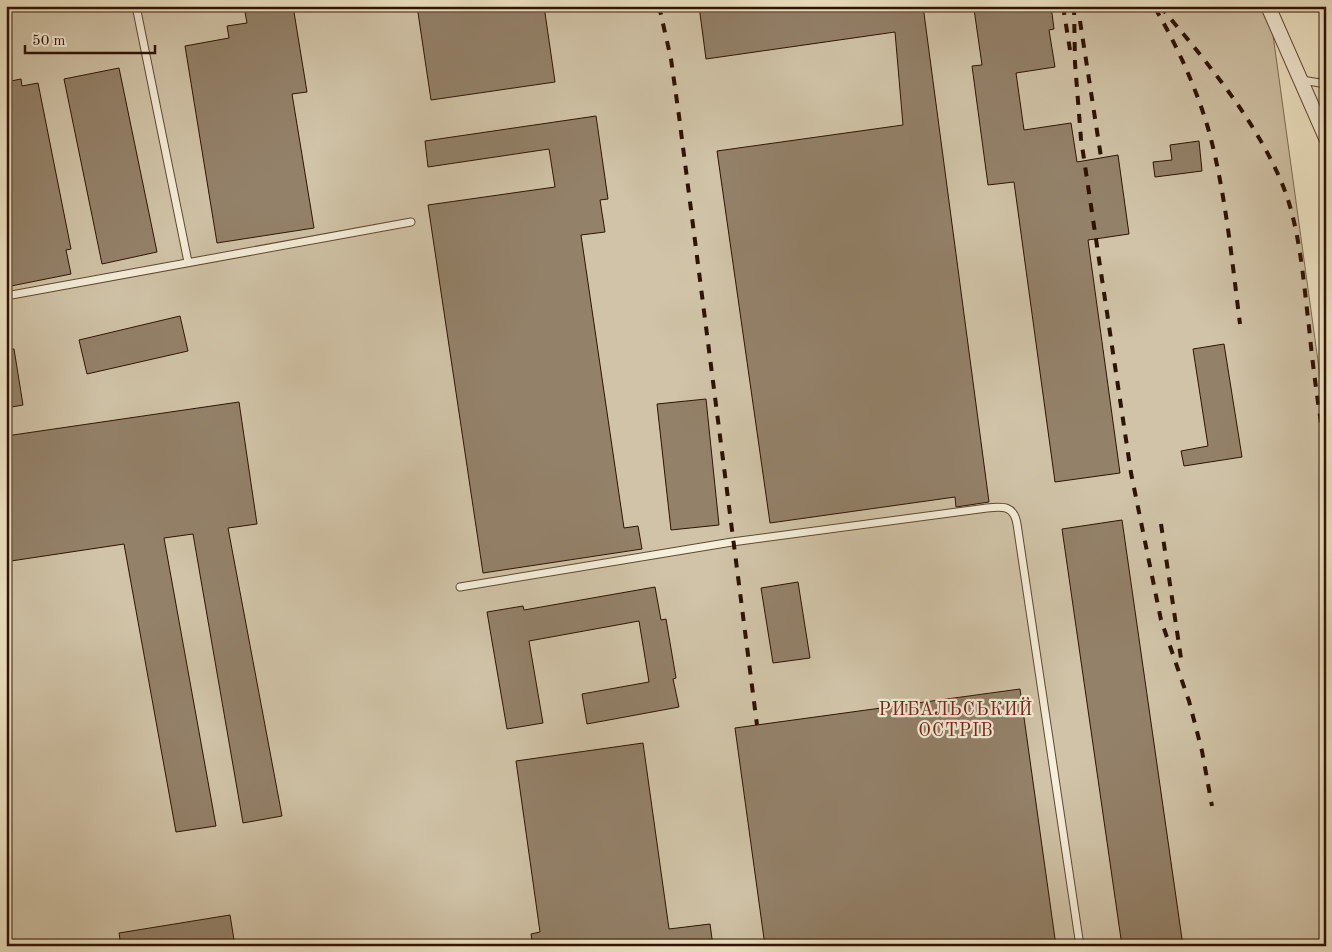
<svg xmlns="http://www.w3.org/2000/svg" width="1332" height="952" font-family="'Old Standard TT',serif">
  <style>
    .green { fill: #d0c3a7; stroke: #7f6b55 }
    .building { fill: #938169; stroke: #2e1303 }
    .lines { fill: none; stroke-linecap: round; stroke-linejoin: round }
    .lane-casing { stroke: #5f4834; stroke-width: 9 }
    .street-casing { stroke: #5f4834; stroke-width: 16 }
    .path { stroke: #2e1303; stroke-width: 3; stroke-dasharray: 4 2.5; stroke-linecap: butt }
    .lane { stroke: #f6efdb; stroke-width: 7 }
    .street { stroke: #f6efdb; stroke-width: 14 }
    .rail { stroke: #2e1303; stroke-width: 4; stroke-dasharray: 9 9; stroke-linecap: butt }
    .labels { text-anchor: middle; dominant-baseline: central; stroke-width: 4.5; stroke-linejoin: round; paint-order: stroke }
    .quarter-label { font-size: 18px; letter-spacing: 1px; fill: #7a1f14; stroke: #f6efdb }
  </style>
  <rect width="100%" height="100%" fill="#f1e7c8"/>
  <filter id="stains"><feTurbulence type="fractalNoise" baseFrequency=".004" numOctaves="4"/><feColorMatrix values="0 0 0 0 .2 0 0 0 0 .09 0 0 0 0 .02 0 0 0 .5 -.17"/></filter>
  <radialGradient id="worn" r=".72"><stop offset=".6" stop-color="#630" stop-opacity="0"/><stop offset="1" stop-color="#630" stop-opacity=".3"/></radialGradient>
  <!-- green -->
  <polygon class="green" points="6,6 1269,6 1326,419 1326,946 6,946"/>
  <!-- building -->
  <g class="building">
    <polygon points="285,6 293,6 307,92 292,94 314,228 217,243 185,46 229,38 227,26 247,23 245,12"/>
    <polygon points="417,6 544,6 555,82 431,100"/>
    <polygon points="699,6 923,6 989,502 956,507 955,497 770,523 717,151 903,125 895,32 706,59"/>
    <polygon points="993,6 1051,6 1054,29 1049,30 1055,67 1016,73 1024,130 1071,123 1077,162 1118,155 1129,234 1088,240 1120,473 1055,482 1014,182 988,185 972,66 982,65 974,9"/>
    <polygon points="119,68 157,252 102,264 64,79"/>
    <polygon points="21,79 22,86 38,83 71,249 66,250 71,274 6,287 6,82"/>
    <polygon points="596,116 608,199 600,200 605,232 581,235 624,528 638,526 642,549 483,573 428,205 555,187 549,149 428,167 425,141"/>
    <polygon points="1199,141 1202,171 1155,177 1153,162 1172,160 1170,145"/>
    <polygon points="180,316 188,351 87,374 79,340"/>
    <polygon points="1224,344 1242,457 1184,466 1181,451 1208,446 1193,349"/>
    <polygon points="6,349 14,349 23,405 6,408"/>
    <polygon points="706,399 719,525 671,530 657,404"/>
    <polygon points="239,402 257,524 228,528 282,816 243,823 193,534 164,538 216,826 176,832 124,544 11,561 6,529 6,436"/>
    <polygon points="1122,520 1183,946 1122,946 1062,529"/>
    <polygon points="798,582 810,658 773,663 761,588"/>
    <polygon points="655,587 661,620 666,619 676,678 673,679 679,707 587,724 582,694 649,682 639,621 529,641 543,723 507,729 487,612 523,606 524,610"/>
    <polygon points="1020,689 1056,946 765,946 735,728"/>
    <polygon points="643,743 669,929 710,924 713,946 533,946 531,934 540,932 516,761"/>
    <polygon points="230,915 235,946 121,946 119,933"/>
  </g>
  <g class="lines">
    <!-- lane casing -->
    <g class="lane-casing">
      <g id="lane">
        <polyline points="136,6 188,262"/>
        <polyline points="1302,80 1326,84"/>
        <polyline points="6,296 411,222"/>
        <path d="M460 587 732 542 987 508C1004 506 1014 506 1017 524L1080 946"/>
      </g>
    </g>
    <!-- street casing -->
    <g class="street-casing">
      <polyline id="street" points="1268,6 1326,138"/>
    </g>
    <!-- path -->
    <polyline class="path" points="1292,8 1293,6"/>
    <!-- lane -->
    <use href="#lane" class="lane"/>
    <!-- street -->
    <use href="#street" class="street"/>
    <!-- rail -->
    <g class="rail">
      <polyline points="659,6 671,59 679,116 757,725"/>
      <polyline points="1063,6 1070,50"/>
      <polyline points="1074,6 1075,63 1081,139 1131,473 1161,620 1189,701 1202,751 1212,806"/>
      <path d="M1160 6C1205 60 1253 116 1281 181 1300 226 1303 278 1309 327 1313 369 1319 412 1326 455"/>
      <path d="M1155 8C1178 47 1198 92 1210 135 1226 197 1232 261 1240 324"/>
      <polyline points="1080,21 1101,157"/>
      <polyline points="1161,524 1182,665"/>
    </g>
  </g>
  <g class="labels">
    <!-- quarter labels -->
    <g class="quarter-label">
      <text x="956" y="710">РИБАЛЬСЬКИЙ<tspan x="956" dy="21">ОСТРІВ</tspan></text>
    </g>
  </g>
  <!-- margin -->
  <rect width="1332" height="952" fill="none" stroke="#f1e7c8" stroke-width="25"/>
  <rect x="8" y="8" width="1317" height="937" fill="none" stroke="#2e1303" stroke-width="2.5"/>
  <rect x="12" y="12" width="1307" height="927" fill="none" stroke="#2e1303"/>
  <!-- scale -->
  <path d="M25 45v8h130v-8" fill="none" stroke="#2e1303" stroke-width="2.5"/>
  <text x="32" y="45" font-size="15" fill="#2e1303" stroke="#f6efdb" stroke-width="4" paint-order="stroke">50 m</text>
  <rect width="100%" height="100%" filter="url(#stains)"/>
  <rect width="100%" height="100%" fill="url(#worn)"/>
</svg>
